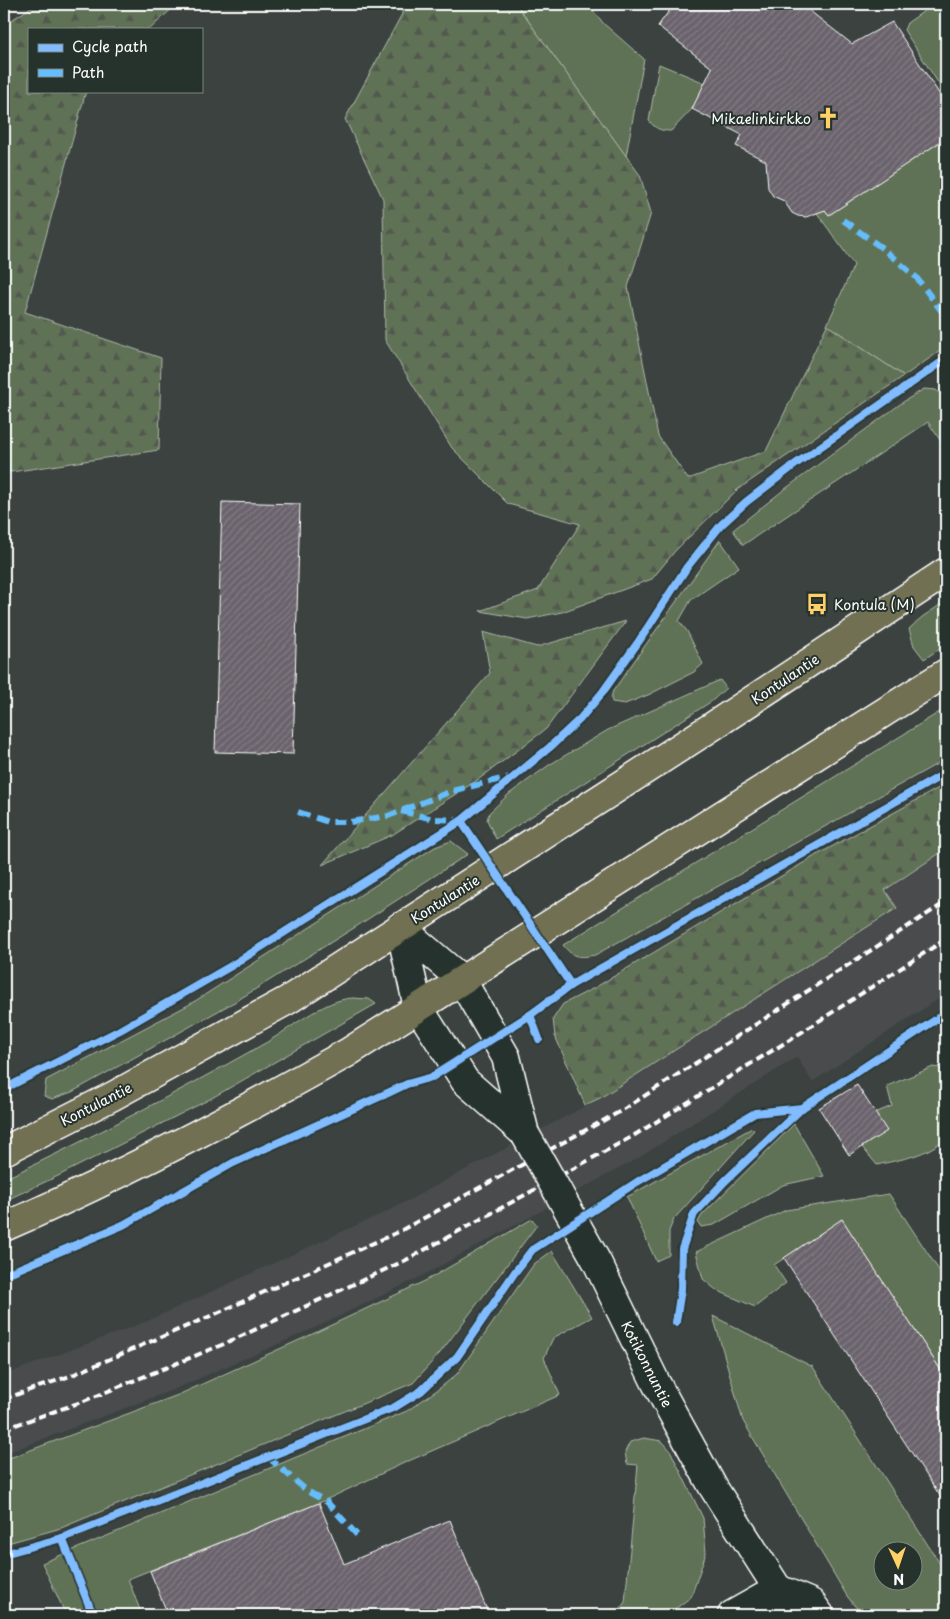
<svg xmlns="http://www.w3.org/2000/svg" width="950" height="1619" font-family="'Playpen Sans',sans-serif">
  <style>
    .built { fill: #494c4e }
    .grass { fill: #5f7254; stroke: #afb8aa; fill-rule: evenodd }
    .forest { fill: url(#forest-firs); stroke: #afb8aa }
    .building { fill: url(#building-hatch); stroke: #fff }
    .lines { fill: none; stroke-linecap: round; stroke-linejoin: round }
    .secondary-casing { stroke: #fff; stroke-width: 31 }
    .primary-casing { stroke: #fff; stroke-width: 31 }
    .secondary { stroke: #26332d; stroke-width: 28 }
    .primary { stroke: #716f52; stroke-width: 28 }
    .rail { stroke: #fff; stroke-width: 4; stroke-dasharray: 8 4; stroke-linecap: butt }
    .secondary-bridge-casing { stroke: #fff; stroke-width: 31; stroke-linecap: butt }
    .secondary-bridge { stroke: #26332d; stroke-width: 28 }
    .quiet { stroke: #66bdfb; stroke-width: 6; stroke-dasharray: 12 6; stroke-linecap: butt }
    .cycleway-casing { stroke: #26332d; stroke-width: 11 }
    .cycleway { stroke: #80bcff; stroke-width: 8 }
    .labels { text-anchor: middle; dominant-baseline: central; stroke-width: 4; stroke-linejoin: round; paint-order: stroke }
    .poi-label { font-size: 14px; fill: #fff; stroke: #26332d; text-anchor: end }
    .street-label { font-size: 14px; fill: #fff; stroke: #26332d }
  </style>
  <defs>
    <pattern id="forest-firs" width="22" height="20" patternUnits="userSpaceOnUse" patternTransform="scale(1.25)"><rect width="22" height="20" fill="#5f7254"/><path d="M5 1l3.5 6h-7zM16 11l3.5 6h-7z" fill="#53594f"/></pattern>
    <pattern id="building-hatch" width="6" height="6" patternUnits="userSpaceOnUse" patternTransform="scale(1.25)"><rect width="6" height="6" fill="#6b646d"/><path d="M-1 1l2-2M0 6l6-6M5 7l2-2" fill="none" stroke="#817b83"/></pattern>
  </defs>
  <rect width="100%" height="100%" fill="#3b4240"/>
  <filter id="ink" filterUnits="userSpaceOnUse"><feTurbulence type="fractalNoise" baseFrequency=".02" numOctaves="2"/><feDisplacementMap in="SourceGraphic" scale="10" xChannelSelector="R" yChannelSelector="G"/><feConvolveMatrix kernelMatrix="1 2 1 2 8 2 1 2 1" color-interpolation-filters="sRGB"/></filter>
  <g filter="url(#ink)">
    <!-- built -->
    <polygon class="built" points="946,849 946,994 812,1082 797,1057 640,1157 420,1277 317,1327 175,1389 4,1454 4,1375 145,1322 394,1208 600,1098 896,909 885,891"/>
    <!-- grass -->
    <g class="grass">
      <polygon points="516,4 588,4 604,24 644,59 626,156"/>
      <polygon points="934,4 937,4 946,18 946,95 904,30 907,23"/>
      <path d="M659 64 705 83 692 109 671 131C661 131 656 129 649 121Z"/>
      <polygon points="946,138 946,347 904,376 827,325 854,265 817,213 825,210 829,215"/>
      <polygon points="924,389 936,390 946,399 946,449 928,422 743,545 733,530 781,492 903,402"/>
      <polygon points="720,540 739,567 691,600 679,621 687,631 703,664 694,672 648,695 625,704 612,702 611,698 613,691"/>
      <polygon points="946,601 946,645 924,659 914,646 909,629 922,617"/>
      <polygon points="720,680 726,688 712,701 496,839 487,820 489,813 509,794 549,765 608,730"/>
      <path d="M946 708V759L595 955C579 958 573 958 563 945Z"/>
      <polygon points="451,841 468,854 354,928 238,1000 72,1092 52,1099 44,1096 46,1080 192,1003 435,847"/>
      <path d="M353 998 369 999 376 1004 210 1099 58 1176 4 1201V1179C91 1138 176 1093 260 1046 287 1032 323 999 353 998Z"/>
      <path d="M933 1067 946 1069V1137C928 1156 901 1159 877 1165L862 1147 886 1131 875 1113 892 1106 887 1086Z"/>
      <polygon points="794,1124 824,1176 783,1185 714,1225 701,1227 698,1222 702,1215"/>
      <polygon points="752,1128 754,1130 674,1219 669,1231 669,1255 656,1261 627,1197"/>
      <polygon points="889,1194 946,1281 946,1378 842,1219 774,1265 786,1283 755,1307 716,1290 703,1279 696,1252 786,1210"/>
      <polygon points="532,1219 537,1225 440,1353 413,1383 61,1528 4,1544 4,1460 178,1395 306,1337 427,1280"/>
      <polygon points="552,1251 592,1317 553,1338 544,1358 560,1395 404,1463 319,1503 128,1579 142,1615 66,1615 42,1563 407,1411 440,1388 457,1374 534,1264"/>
      <path d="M713 1316 813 1367 946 1573V1615H862L847 1596 743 1421ZM882 1552H912V1582H882Z"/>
      <polygon points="644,1438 662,1441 670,1450 703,1518 706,1553 691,1597 667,1615 616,1615 625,1602 638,1465 627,1464 625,1452 630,1442"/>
    </g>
    <!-- forest -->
    <g class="forest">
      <polygon points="36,4 177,4 150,29 29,29 29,91 86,91 25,312 161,358 159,450 4,473 4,25"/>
      <polygon points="402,4 516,4 640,175 651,213 628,287 658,436 688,479 766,451 827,325 904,376 737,490 675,551 652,579 562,612 527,619 480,611 538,590 580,524 508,504 452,448 385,340 383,199 345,119 402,14"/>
      <polygon points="626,621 546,729 479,779 392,835 322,865 490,673 483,632 537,647"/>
      <polygon points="946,784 946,849 885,890 897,908 600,1098 585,1105 555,1036 553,1019 563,1004 596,987 815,856"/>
    </g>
    <!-- building -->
    <g class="building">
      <polygon points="674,4 801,4 852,44 892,22 946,104 946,138 829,215 825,210 806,217 798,216 792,213 784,201 773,196 768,188 766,161 736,146 742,135 692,109 712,68 658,26"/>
      <polygon points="222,502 300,504 293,754 215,752"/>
      <polygon points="857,1085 887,1131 849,1155 819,1108"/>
      <polygon points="842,1219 946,1378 946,1505 784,1258"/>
      <polygon points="319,1503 344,1564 450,1520 489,1615 168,1615 150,1571"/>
    </g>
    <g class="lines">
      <!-- secondary casing -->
      <g class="secondary-casing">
        <g id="secondary">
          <polyline points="400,927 418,1007 465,1081 525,1134"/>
          <polyline points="400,927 461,979 506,1057 525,1134"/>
          <polyline points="558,1192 597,1262 656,1383 713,1487 778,1589 780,1615"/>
          <polyline points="778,1589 811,1603 820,1615"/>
          <polyline points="732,1615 778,1589"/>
        </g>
      </g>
      <!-- primary casing -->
      <g class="primary-casing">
        <g id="primary">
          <polyline points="4,1151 113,1096 288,1000 713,726 946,572"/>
          <path d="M4 1227C122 1176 235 1116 347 1053L946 673"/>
        </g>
      </g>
      <!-- secondary -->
      <use href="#secondary" class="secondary"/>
      <!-- primary -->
      <use href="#primary" class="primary"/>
      <!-- rail -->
      <g class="rail">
        <polyline points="4,1399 70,1376 213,1315 398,1232 621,1111 946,902"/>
        <polyline points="4,1429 84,1401 224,1344 406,1260 633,1136 788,1041 946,939"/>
      </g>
      <!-- secondary-bridge casing -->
      <g class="secondary-bridge-casing">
        <polyline id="secondary-bridge" points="525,1134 558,1192"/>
      </g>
      <!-- secondary-bridge -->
      <use href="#secondary-bridge" class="secondary-bridge"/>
      <!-- quiet -->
      <g class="quiet">
        <polyline points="843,220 882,248 916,277 946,317"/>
        <polyline points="401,811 433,819 460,820"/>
        <polyline points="298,812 328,822 350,822 388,816 452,791 510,777"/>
        <polyline points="268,1457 307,1491 327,1502 357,1535"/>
      </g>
      <!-- cycleway casing -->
      <g class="cycleway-casing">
        <g id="cycleway">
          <polyline points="461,821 571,985"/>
          <polyline points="539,1039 530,1015 571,985 946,773"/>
          <polyline points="4,1089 120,1030 231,966 461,821 550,747 580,719 602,693 639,641 687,567 721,525 746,502 797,463 946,359"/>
          <polyline points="4,1275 123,1225 233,1163 390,1092 407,1084 432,1077 530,1015"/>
          <polyline points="676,1322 681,1289 682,1249 694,1214 725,1181 802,1108"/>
          <polyline points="62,1538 93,1615"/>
          <polyline points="4,1554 62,1538 395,1407 421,1391 457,1357 515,1272 532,1250 637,1182 755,1113 802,1108 946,1013"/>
        </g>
      </g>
      <!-- cycleway -->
      <use href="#cycleway" class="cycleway"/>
    </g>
  </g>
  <!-- icons -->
  <defs>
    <g id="church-bare" transform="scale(1.725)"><path d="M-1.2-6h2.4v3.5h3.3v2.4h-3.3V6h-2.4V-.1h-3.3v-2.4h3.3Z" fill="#ffd166" stroke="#26332d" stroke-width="2.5" paint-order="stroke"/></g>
    <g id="bus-bare" transform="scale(1.725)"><path d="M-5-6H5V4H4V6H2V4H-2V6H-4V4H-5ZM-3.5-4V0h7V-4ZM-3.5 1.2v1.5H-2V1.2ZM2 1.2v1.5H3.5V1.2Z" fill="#ffd166" stroke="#26332d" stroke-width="2.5" paint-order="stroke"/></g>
  </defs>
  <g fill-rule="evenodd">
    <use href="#church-bare" x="828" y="118"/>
    <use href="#bus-bare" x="817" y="604"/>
  </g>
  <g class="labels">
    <!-- poi labels -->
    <g class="poi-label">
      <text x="811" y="118">Mikaelinkirkko</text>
      <text x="834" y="604" text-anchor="start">Kontula (M)</text>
    </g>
    <!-- street labels -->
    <g class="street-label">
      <text transform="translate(785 679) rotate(-34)">Kontulantie</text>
      <text transform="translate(445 899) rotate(-32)">Kontulantie</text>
      <text transform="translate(96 1104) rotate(-27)">Kontulantie</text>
      <text transform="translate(647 1364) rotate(63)">Kotikonnuntie</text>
    </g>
  </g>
  <!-- margin -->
  <rect width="950" height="1619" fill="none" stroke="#26332d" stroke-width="20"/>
  <rect x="10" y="10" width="930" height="1599" fill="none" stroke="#fff" stroke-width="2" filter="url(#ink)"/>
  <!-- legend -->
  <rect x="28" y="28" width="175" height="65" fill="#26332d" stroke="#7d8581"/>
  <rect x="38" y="44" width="25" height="8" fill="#80bcff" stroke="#7d8581"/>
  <text x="72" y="52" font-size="15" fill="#ffffff">Cycle path</text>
  <rect x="38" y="69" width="25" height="8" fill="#66bdfb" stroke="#7d8581"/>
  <text x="72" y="78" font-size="15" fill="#ffffff">Path</text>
  <!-- north arrow -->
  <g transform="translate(898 1566) rotate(177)"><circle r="24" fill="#26332d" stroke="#7d8581"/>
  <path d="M0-4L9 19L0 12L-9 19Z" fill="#ffd166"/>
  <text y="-8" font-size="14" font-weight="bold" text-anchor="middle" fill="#ffffff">N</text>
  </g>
</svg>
